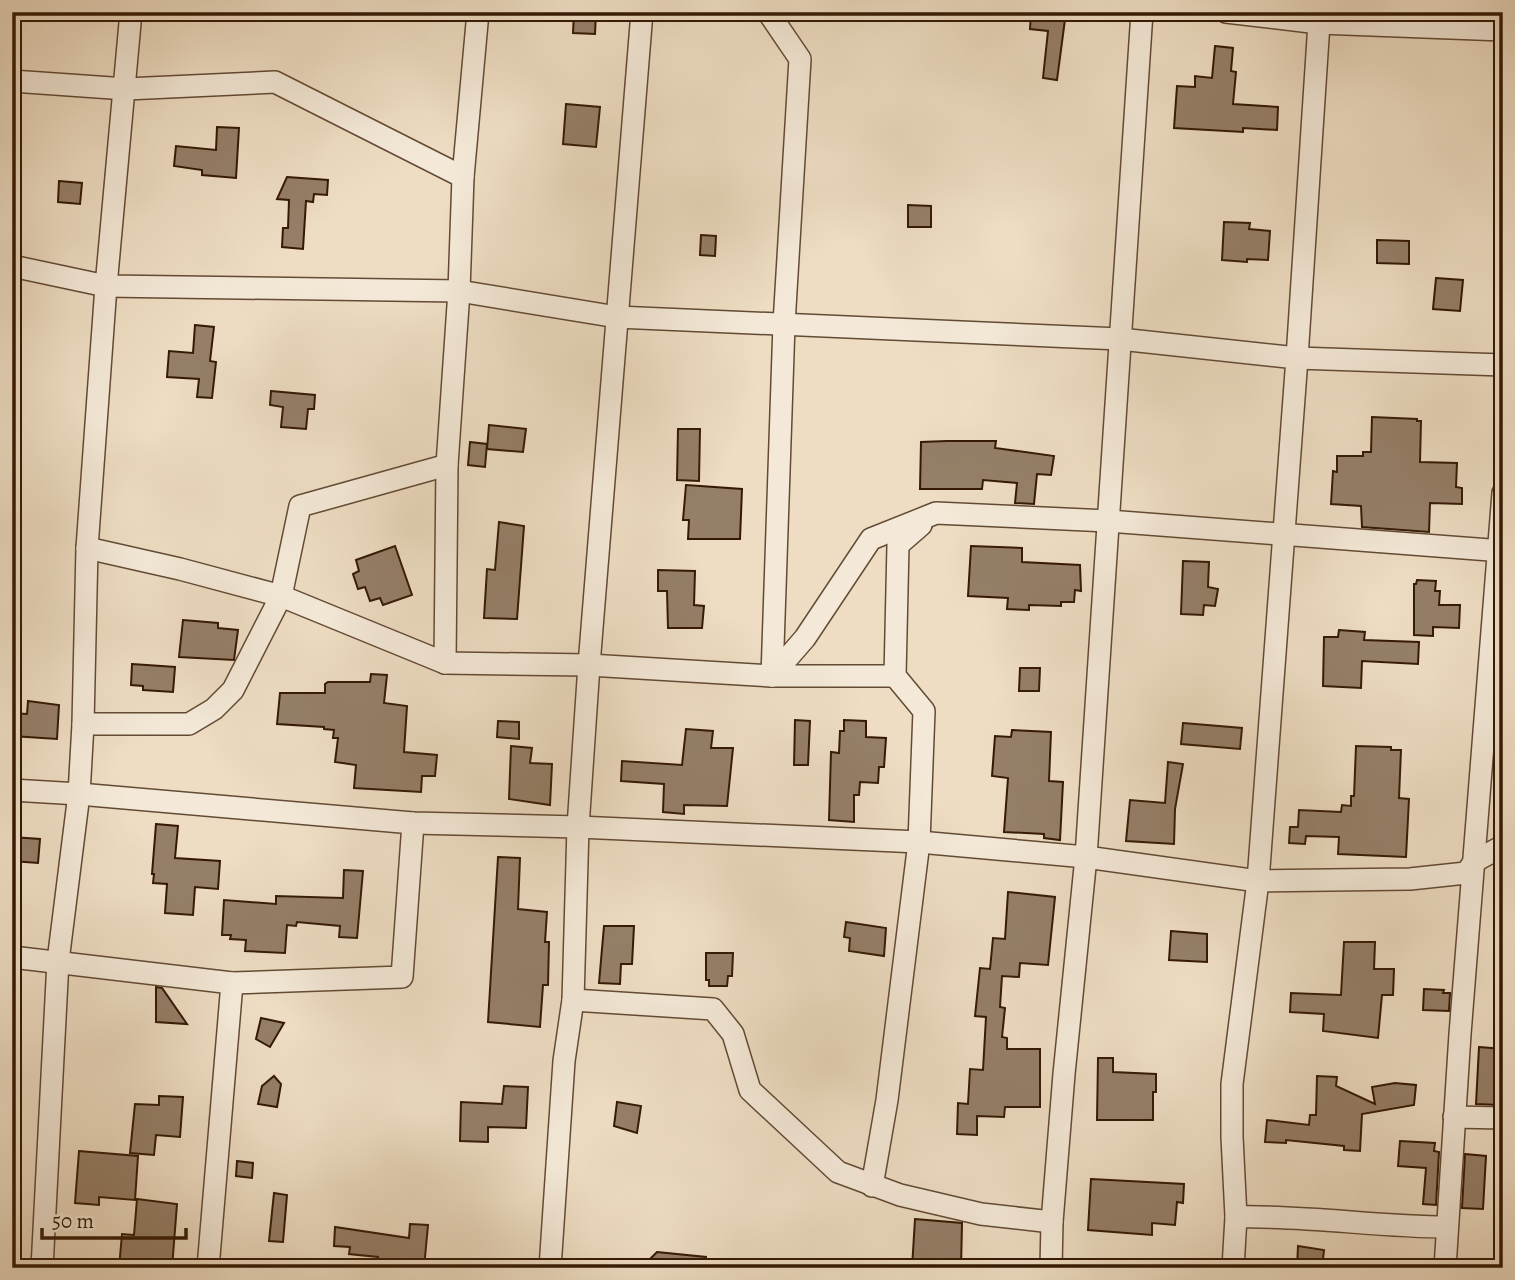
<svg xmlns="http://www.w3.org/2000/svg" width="1515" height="1280" font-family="Alegreya,serif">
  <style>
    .building { fill: #957f68; stroke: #351905; stroke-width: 2 }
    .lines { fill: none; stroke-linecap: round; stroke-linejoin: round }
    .minor-casing { stroke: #634a34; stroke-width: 24 }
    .minor { stroke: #f4e9d8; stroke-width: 21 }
  </style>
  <rect width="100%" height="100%" fill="#eeddc3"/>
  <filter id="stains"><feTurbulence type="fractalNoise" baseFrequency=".00286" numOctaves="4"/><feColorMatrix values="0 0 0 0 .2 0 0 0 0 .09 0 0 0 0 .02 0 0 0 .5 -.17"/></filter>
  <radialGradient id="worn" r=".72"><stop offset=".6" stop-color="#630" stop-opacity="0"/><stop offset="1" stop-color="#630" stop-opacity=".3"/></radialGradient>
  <!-- building -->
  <g class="building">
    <polygon points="574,12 596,12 595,34 573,33"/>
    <polygon points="1043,12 1066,12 1057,80 1043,78 1048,31 1030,29 1031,13 1042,15"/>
    <polygon points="1215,46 1233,48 1231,71 1236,72 1233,104 1278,107 1277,130 1243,128 1243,132 1174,128 1177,86 1195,87 1195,76 1212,78"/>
    <polygon points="566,104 600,107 596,147 563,144"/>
    <polygon points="217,127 239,128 236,178 202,175 202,170 174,166 176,146 216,150"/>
    <polygon points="287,177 328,180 327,195 314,194 313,202 306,201 303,249 282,247 283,228 288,228 289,200 277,199"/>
    <polygon points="59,181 82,183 80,204 58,202"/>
    <polygon points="908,205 931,206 931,227 908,227"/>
    <polygon points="1224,222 1250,223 1249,229 1270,231 1268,260 1247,259 1247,262 1222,260"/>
    <polygon points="701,235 716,236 715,256 700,255"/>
    <polygon points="1377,240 1409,241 1409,264 1377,263"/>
    <polygon points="1436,278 1463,280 1460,311 1433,309"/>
    <polygon points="195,325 214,327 210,361 216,362 212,398 197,397 199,379 167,377 169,351 193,353"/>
    <polygon points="271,391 315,395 314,409 308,409 306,429 281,427 283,407 270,405"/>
    <polygon points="1372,417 1417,419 1417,421 1421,421 1420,462 1457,463 1456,487 1462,488 1462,504 1430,503 1429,532 1362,527 1361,506 1331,504 1333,471 1337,472 1337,456 1363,456 1363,452 1371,452"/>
    <polygon points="489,425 526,429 523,452 487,449"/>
    <polygon points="678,429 700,429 699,481 677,480"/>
    <polygon points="947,441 996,441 995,448 1054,456 1051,475 1037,474 1034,504 1015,503 1017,483 983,480 982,489 920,489 921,442"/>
    <polygon points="470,442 487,444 485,467 468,465"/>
    <polygon points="686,485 742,489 740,539 688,539 689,520 683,520"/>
    <polygon points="499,522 524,526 517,619 484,618 487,569 495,570"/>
    <polygon points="395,546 412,595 383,605 380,598 370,601 365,587 358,589 353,574 359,571 356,560"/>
    <polygon points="971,546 1022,548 1022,562 1080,565 1081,591 1075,590 1074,602 1061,602 1061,606 1029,605 1029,610 1007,609 1008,598 968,596"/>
    <polygon points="1183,561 1209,562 1208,587 1218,589 1215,606 1204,605 1203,615 1181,614"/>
    <polygon points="658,570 695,571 694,605 704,606 702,628 668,628 667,591 658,591"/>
    <polygon points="1417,580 1436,581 1435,591 1440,591 1439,605 1460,605 1459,628 1433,627 1433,636 1414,635 1414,584 1416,584"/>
    <polygon points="183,620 218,623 218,628 238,630 234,660 179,657"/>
    <polygon points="1339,630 1365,632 1364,640 1419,642 1418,664 1362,661 1361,688 1323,686 1324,637 1338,637"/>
    <polygon points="132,664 175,667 173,692 143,690 143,686 131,685"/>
    <polygon points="1020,668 1040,668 1039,691 1019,691"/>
    <polygon points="371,674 387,675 384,703 407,706 404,752 437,755 435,776 422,776 421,792 354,788 356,765 335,762 338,738 333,738 334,730 324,729 324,727 277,724 280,693 325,693 325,684 328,682 370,682"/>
    <polygon points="28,701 59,705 57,739 12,736 12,713 27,714"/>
    <polygon points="795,720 810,721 808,765 794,765"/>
    <polygon points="844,720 866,721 866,737 886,738 884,767 879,767 878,783 860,782 859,795 854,795 854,822 829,820 831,752 839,753 840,731 844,731"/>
    <polygon points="498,721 519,722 519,739 497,737"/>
    <polygon points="1183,723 1242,728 1240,749 1181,744"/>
    <polygon points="686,729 713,731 711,748 733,748 727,806 684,805 684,814 663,812 664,784 621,781 622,761 682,765"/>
    <polygon points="1012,730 1051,732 1049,781 1063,782 1060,840 1044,838 1044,834 1004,832 1008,778 992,776 995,736 1011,737"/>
    <polygon points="511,746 532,748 530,763 552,764 550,805 509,799"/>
    <polygon points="1356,746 1391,747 1391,750 1401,750 1399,798 1409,799 1406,857 1338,854 1339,837 1306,836 1305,844 1289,843 1290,827 1298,827 1299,810 1341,812 1342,805 1351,806 1351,796 1354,796"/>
    <polygon points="1168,762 1183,764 1175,809 1174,844 1126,841 1130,800 1165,803"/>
    <polygon points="156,824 178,826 175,858 220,861 218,889 195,887 193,915 165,913 167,884 153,883 154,874 152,874"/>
    <polygon points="12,837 40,839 38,863 12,861"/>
    <polygon points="498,857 520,858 518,909 547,912 545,942 549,942 548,985 543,985 540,1027 488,1022"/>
    <polygon points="344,870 363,871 357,938 339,937 340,926 297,922 296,926 287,925 285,953 245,951 246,940 230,939 231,935 222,935 224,900 276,904 276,896 343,898"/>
    <polygon points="1008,892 1055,897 1048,965 1020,963 1019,977 1002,976 1000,1007 1005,1008 1002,1037 1007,1038 1007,1049 1040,1049 1040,1107 1005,1107 1004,1117 977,1116 977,1135 957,1134 958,1103 968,1104 970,1069 983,1070 986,1017 975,1016 980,968 990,969 993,938 1005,939"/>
    <polygon points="846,922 886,928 884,956 849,951 850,938 844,937"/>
    <polygon points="604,926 634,926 632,964 621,964 620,984 599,983"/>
    <polygon points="1171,931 1207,934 1207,962 1169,960"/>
    <polygon points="1344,942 1375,942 1374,969 1394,969 1393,995 1382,995 1378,1038 1323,1031 1324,1014 1290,1012 1291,993 1341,995"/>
    <polygon points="706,953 733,953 732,976 728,976 727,986 709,986 709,980 706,980"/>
    <polygon points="156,987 162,988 187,1024 156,1022"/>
    <polygon points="1424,989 1444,990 1443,993 1450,993 1449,1011 1423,1010"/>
    <polygon points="261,1018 284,1023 270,1047 256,1039"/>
    <polygon points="1479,1047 1503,1049 1499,1105 1476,1104"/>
    <polygon points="1098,1058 1113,1058 1113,1072 1156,1074 1156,1092 1153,1092 1153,1120 1097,1120"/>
    <polygon points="274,1076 281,1084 277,1107 258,1104 262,1086"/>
    <polygon points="1317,1076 1337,1077 1336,1086 1375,1104 1372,1087 1395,1083 1416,1085 1414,1105 1362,1114 1360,1151 1344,1150 1344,1146 1286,1140 1286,1143 1265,1142 1267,1120 1309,1125 1310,1115 1316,1115"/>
    <polygon points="504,1086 528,1087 526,1128 488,1127 488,1142 460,1141 461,1102 502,1104"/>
    <polygon points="159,1096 183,1097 180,1137 156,1135 154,1155 130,1153 135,1104 159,1105"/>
    <polygon points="617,1102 641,1106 637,1133 614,1126"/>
    <polygon points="1400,1141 1435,1143 1434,1151 1439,1152 1436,1205 1423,1204 1426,1168 1398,1166"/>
    <polygon points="79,1151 138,1156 135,1200 99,1197 99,1205 75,1203"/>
    <polygon points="1465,1154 1486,1156 1483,1209 1462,1208"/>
    <polygon points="237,1161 253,1163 252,1178 236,1176"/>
    <polygon points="1091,1179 1184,1184 1183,1203 1177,1202 1175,1225 1152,1223 1152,1235 1088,1230"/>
    <polygon points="274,1193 287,1195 283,1242 269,1241"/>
    <polygon points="137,1199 177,1204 172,1268 119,1268 122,1234 134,1235"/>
    <polygon points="915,1219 962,1223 961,1268 912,1268"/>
    <polygon points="410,1224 428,1225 424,1268 393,1268 394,1261 378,1260 378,1257 349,1254 350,1247 334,1246 335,1227 409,1238"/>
    <polygon points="1298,1246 1324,1250 1322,1268 1297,1268"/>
    <polygon points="657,1252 706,1257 705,1268 641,1268"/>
  </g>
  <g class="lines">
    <!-- minor casing -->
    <g class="minor-casing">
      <g id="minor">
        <polyline points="768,12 800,59 784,324 772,676"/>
        <polyline points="1226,12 1319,23 1503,30"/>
        <polyline points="12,81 126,89 275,82 463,177"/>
        <polyline points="12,266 106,286 459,291 617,317 1120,339 1297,358 1503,365"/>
        <polyline points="87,548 180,569 281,596 445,663 589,665 772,676 895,676"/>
        <polyline points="445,663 447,465 459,291 463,177 478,12"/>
        <polyline points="772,676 805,638 871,539 936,513 1108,521 1503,551"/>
        <polyline points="83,724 189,724 214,709 233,690 281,596 300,506 447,465"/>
        <polyline points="12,790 79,794 413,823 578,827 919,842 1086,857 1258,881 1410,879 1466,873 1475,861 1503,846"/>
        <polyline points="12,957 232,983 402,977 413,823"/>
        <polyline points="573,1000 713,1009 733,1034 750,1090 838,1172 900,1195 981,1214 1052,1222 1051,1268"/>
        <polyline points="1454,1117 1503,1118"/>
        <polyline points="872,1186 887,1100 919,842 924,711 895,676 898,545 921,525"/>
        <path d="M1236 1217C1307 1215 1377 1227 1447 1227"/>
        <polyline points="1052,1222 1064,1074 1086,857 1142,12"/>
        <polyline points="42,1268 58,961 79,794 83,724 87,548 106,286 131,12"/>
        <polyline points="208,1268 232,983"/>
        <polyline points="550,1268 564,1061 573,1000 578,827 589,665 642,12"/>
        <polyline points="1233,1268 1236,1217 1232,1137 1232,1084 1258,881 1297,358 1319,23"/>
        <polyline points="1445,1268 1460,1034 1503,493"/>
      </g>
    </g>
    <!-- minor -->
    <use href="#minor" class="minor"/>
  </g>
  <!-- margin -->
  <rect width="1515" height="1280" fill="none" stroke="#eeddc3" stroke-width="42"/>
  <rect x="14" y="14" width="1487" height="1252" fill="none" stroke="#351905" stroke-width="3.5"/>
  <rect x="21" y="21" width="1473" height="1238" fill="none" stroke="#351905" stroke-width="2"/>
  <!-- scale -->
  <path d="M42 1228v10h144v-10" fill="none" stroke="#351905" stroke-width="3.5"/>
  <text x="52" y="1228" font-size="21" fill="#351905" stroke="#f4e9d8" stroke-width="5" paint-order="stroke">50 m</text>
  <rect width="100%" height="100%" filter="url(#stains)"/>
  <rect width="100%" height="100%" fill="url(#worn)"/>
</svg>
